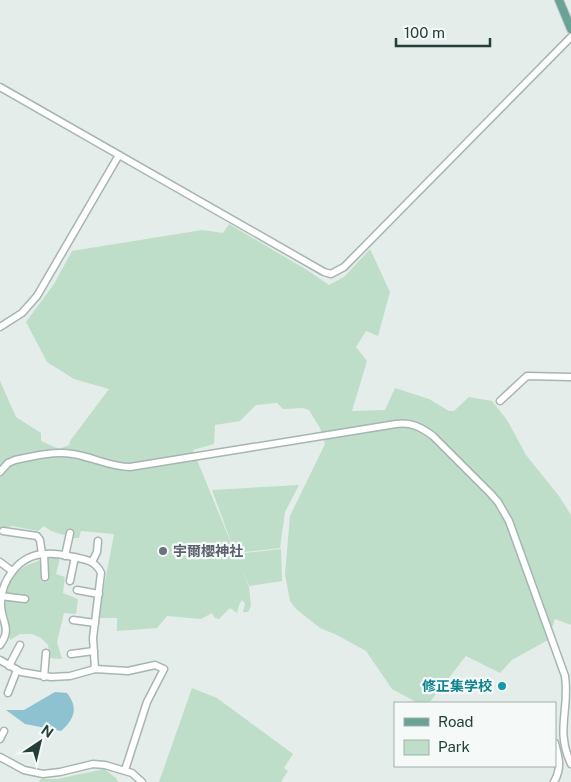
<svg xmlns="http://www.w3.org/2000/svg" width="571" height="782" font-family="'Public Sans','Noto Sans JP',sans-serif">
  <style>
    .green { fill: #bedec9 }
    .water { fill: #8ec2d1 }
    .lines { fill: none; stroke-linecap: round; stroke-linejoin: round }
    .minor-casing { stroke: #a7b5b1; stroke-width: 9 }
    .major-casing { stroke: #c2c9c8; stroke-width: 10 }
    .minor { stroke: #fff; stroke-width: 6 }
    .major { stroke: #6aa297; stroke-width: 8 }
    .worship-dot { fill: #6b7280; stroke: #f5faf8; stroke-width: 2 }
    .culture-dot { fill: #0f9aa8; stroke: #f5faf8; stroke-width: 2 }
    .labels { text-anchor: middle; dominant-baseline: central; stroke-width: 4.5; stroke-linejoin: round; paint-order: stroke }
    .worship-label { font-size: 14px; font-weight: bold; fill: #5b616d; stroke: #f5faf8; text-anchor: start }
    .culture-label { font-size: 14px; font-weight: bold; fill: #0d838f; stroke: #f5faf8; text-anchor: end }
  </style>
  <rect width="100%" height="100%" fill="#e4edea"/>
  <!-- green -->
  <g class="green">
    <polygon points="229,224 307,270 329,285 344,277 370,249 390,292 378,336 366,331 356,347 367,361 352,411 385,410 395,388 429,399 449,411 454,411 469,397 492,401 507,420 526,455 559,496 571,515 571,625 555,619 548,640 512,660 500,673 466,656 429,703 418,703 392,689 366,651 337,635 320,628 296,609 290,601 285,574 290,516 325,444 320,428 309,410 303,408 283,409 277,403 256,405 240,421 215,425 214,444 193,450 249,587 251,606 248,612 243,612 245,604 242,600 239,605 237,613 230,608 219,619 215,618 212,613 201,619 167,616 157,628 117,631 117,618 98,618 114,534 81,531 79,538 73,538 71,531 64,535 51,531 44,526 38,531 12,526 0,529 0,381 16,417 41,433 41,441 59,449 69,445 70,441 109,389 74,379 47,362 26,322 54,284 72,251 202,230 223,233"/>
    <polygon points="299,485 285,512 280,548 235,553 212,490"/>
    <polygon points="281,549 282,581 249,586 235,554"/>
    <path d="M48 558H60L56 574 65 577 63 593 78 599 76 614 64 613 57 642 62 659 50 658 48 645 41 638 32 634H20L10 640C10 627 4 614 4 601 6 574 24 564 48 558Z"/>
    <polygon points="192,688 217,698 293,754 284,768 288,771 281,782 159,782"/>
    <polygon points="104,769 116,778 118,782 39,782 41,779 57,779"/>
  </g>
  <!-- water -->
  <path class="water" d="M55 692 67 693C79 708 74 720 61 731L25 724 6 710H24Z"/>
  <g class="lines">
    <!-- minor casing -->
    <g class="minor-casing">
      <g id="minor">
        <polyline points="0,87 324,272 331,274 344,267 571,37"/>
        <polyline points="0,327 22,313 37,296 119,155"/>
        <polyline points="500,401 527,376 571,377"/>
        <path d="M0 472 8 463 15 460C33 456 54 451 73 454 93 457 110 467 130 467L396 424C411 422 421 427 433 436L490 493 498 502 509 521 565 676C570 709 555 730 571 764"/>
        <polyline points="3,531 37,536 40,540 42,554"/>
        <polyline points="44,554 45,577"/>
        <polyline points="65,556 70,533"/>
        <polyline points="0,562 12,571"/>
        <polyline points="92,562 97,552 98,541"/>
        <polyline points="70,581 75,557"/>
        <polyline points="77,590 99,594"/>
        <polyline points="0,596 25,599"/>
        <polyline points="73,620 95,623"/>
        <path d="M0 645C12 629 2 623 1 606 0 580 20 554 46 554 55 553 64 555 73 557 85 559 96 561 101 573L93 638 95 669"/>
        <polyline points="71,654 94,651"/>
        <polyline points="0,660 21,672 51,677 70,676 95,669 128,671 155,665 164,669 147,702 125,770"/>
        <polyline points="9,666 20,645"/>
        <polyline points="44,677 46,653"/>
        <polyline points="8,693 17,670"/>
        <polyline points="0,739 4,731"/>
        <polyline points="0,757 24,770 43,774 60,772 93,764 105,765 132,773 142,782"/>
        <path d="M554 782C562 768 559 758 555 743"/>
      </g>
    </g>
    <!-- major casing -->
    <g class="major-casing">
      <polyline id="major" points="559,0 571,29"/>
    </g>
    <!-- minor -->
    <use href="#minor" class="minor"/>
    <!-- major -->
    <use href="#major" class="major"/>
  </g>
  <!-- markers -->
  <circle class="worship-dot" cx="163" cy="551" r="5"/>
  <circle class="culture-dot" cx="502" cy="686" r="5"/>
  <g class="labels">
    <!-- worship labels -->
    <g class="worship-label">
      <text x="173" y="551">宇爾櫻神社</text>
    </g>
    <!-- culture labels -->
    <g class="culture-label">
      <text x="492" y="686">修正集学校</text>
    </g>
  </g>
  <!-- legend -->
  <rect x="394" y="702" width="162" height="65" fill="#f5faf8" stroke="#a1afac"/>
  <rect x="404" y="718" width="25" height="8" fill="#6aa297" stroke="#a1afac"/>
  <text x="438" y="727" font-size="15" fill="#243f39">Road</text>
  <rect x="404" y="740" width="25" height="15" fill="#bedec9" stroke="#a1afac"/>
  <text x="438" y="752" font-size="15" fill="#243f39">Park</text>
  <!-- north arrow -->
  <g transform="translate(40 742) rotate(35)" stroke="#f5faf8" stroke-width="4" paint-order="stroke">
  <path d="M0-4L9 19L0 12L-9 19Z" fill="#243f39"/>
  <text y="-8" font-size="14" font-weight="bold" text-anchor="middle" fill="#243f39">N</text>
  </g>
  <!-- scale -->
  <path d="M396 38v8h94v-8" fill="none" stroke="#243f39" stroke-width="2.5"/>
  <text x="404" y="38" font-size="15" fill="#243f39" stroke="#f5faf8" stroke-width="4" paint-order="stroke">100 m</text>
</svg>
